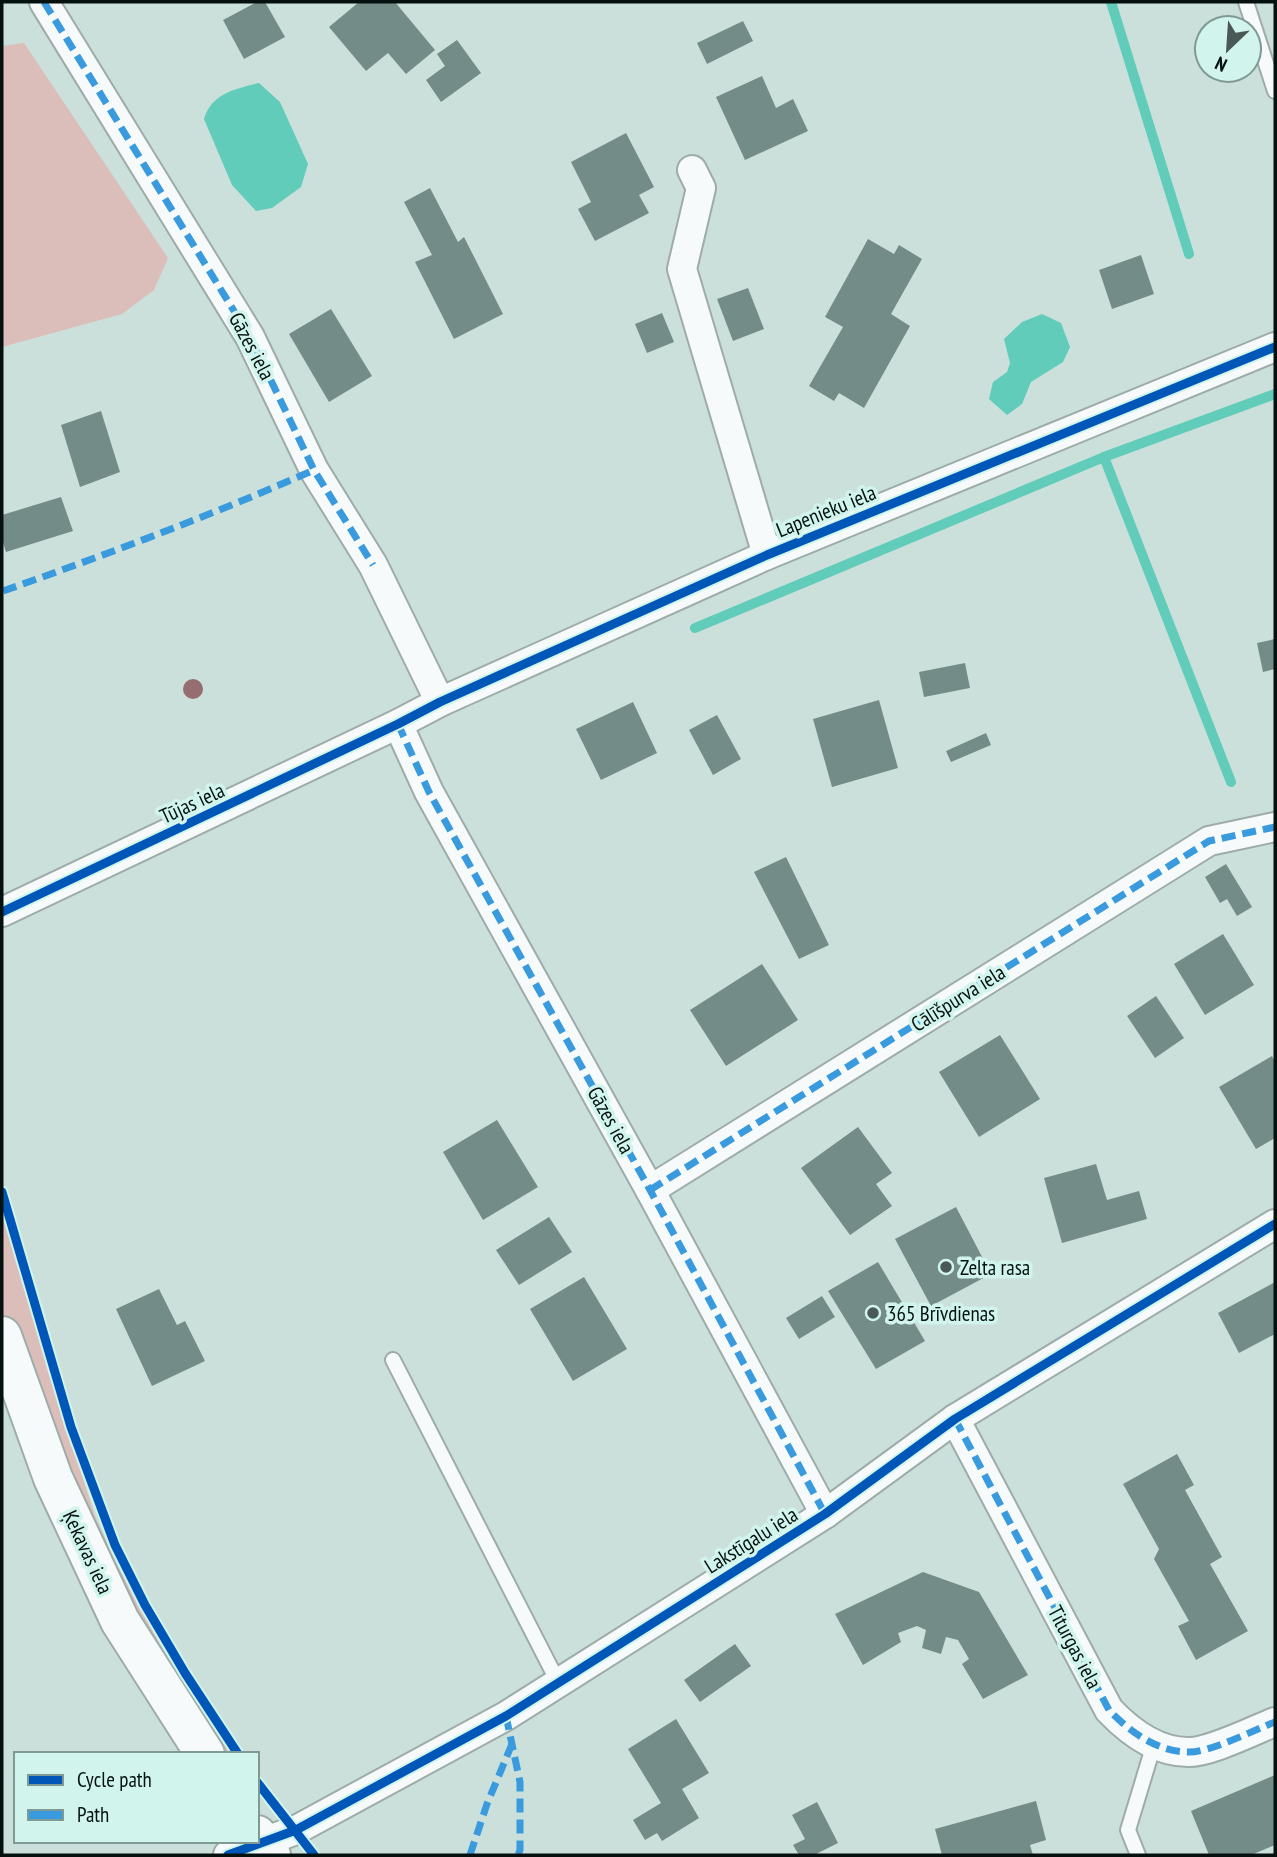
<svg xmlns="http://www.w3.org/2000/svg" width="1277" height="1857" font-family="'PT Sans Narrow',sans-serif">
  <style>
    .green { fill: #dbbdb9 }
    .water { fill: #60ccb9 }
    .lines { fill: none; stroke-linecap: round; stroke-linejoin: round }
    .stream { stroke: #60ccb9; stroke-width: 10 }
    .building { fill: #748c87 }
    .service-casing { stroke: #9daca8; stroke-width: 18 }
    .minor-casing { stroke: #9daca8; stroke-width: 32 }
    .secondary-casing { stroke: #9daca8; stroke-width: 42 }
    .service { stroke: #f7fafa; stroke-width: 14 }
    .minor { stroke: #f7fafa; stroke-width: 28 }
    .secondary { stroke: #f7fafa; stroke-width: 38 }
    .quiet { stroke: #399ade; stroke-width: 7; stroke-dasharray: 14 7; stroke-linecap: butt }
    .cycleway-casing { stroke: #d1f5ed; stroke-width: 13 }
    .cycleway { stroke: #0057b8; stroke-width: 9 }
    .tree { fill: #966d70 }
    .poi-dot { fill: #4b5956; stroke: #d1f5ed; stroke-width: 2.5 }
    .labels { text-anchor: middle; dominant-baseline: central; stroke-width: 7; stroke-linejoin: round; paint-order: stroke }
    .street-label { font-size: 21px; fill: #05110f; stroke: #d1f5ed }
    .poi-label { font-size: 21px; fill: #05110f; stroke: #d1f5ed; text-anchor: start }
  </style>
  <rect width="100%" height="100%" fill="#cce0db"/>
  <!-- green -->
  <g class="green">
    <polygon points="24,43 168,258 154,290 122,314 2,347 2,46"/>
    <polygon points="2,1212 50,1378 95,1516 118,1566 175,1672 231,1754 222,1754 139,1627 18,1358 2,1309"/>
  </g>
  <!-- water -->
  <g class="water">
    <path d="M259 83 280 102 308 164 301 187 272 208 256 211 232 185 204 119C212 93 235 89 259 83Z"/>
    <polygon points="1042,314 1061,323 1070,347 1063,362 1031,382 1022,404 1007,415 989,399 993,382 1007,372 1010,363 1004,339 1022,322"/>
  </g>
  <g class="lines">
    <!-- stream -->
    <g class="stream">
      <polyline points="1111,2 1189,254"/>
      <polyline points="1104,457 1231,782"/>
      <polyline points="695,628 1104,457 1275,394"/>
    </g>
  </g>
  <!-- building -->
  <g class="building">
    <polygon points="257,2 265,2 285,37 244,59 223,20"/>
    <polygon points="359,2 395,2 435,50 406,74 388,53 366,71 329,27"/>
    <polygon points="743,21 753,41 707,64 697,43"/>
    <polygon points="457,40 481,73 441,102 426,80 445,66 437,54"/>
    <polygon points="762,76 776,108 793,99 808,131 745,160 716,97"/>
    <polygon points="626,133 654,187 639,195 649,213 595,241 578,209 591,202 571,162"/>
    <polygon points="430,188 458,242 464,237 503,314 454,339 415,262 432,255 404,202"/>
    <polygon points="868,239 894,254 899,245 922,259 891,314 910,326 864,408 839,393 834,401 809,386 843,327 825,317"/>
    <polygon points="1141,255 1154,294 1112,309 1099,270"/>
    <polygon points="748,288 764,329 733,341 717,299"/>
    <polygon points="331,309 372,376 329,402 289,334"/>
    <polygon points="662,313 674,342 647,353 635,324"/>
    <polygon points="101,411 120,472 80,487 61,425"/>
    <polygon points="61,497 73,531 6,552 2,539 2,515"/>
    <polygon points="1275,639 1275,669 1263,672 1257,643"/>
    <polygon points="965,663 970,688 924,697 919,672"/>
    <polygon points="879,700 898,768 832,787 813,719"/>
    <polygon points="633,702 657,753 601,780 576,729"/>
    <polygon points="717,715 741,759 713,775 689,730"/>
    <polygon points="986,733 991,745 951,762 946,751"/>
    <polygon points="786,857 829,945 799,959 754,872"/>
    <polygon points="1226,864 1252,907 1237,916 1227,899 1220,903 1205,877"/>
    <polygon points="1223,934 1254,985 1205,1015 1174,964"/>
    <polygon points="762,964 798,1020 726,1066 690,1010"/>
    <polygon points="1156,996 1184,1038 1155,1058 1127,1016"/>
    <polygon points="1000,1035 1040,1099 979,1137 939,1072"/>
    <polygon points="1272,1056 1275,1062 1275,1138 1256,1149 1219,1087"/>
    <polygon points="497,1120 538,1187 483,1220 443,1152"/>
    <polygon points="858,1127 892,1173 876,1184 892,1206 850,1235 801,1168"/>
    <polygon points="1096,1164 1107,1200 1139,1191 1147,1219 1062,1243 1044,1178"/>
    <polygon points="956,1207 991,1274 931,1306 895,1239"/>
    <polygon points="549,1217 572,1252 519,1285 496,1250"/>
    <polygon points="878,1262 925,1341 876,1369 828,1291"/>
    <polygon points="584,1277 627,1349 573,1381 530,1309"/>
    <polygon points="1275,1282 1275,1334 1239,1353 1218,1313"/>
    <polygon points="159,1289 177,1325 185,1321 205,1361 152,1386 116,1309"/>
    <polygon points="822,1296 835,1317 799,1339 786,1318"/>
    <polygon points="1177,1454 1194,1485 1185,1490 1222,1557 1210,1564 1248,1631 1196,1660 1178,1626 1189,1621 1154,1559 1159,1549 1123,1484"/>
    <polygon points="923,1572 979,1592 1028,1675 983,1699 962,1664 969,1659 958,1640 946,1637 941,1654 922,1648 926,1630 917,1626 898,1633 901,1642 863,1665 835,1614"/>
    <polygon points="735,1644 751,1666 700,1702 684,1680"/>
    <polygon points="676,1719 709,1773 682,1789 699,1818 662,1841 657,1833 645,1840 633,1820 661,1803 628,1749"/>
    <polygon points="1275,1775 1275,1845 1251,1855 1209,1855 1191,1811"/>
    <polygon points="1036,1801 1046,1840 1030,1845 1033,1855 942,1855 935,1829"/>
    <polygon points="817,1802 838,1843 814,1855 799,1855 793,1845 805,1839 792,1815"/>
  </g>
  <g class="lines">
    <!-- service casing -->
    <g class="service-casing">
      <g id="service">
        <polyline points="1246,2 1275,91"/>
        <polyline points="393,1360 558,1682"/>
        <polyline points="1138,1855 1128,1830 1154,1744"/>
      </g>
    </g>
    <!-- minor casing -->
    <g class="minor-casing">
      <g id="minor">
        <polyline points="44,2 250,337 314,470 373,565 440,702"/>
        <polyline points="692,170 701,188 682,269 767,555"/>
        <polyline points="398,724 429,792 650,1190 825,1514"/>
        <polyline points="2,912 398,724 440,702 767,555 1275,347"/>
        <polyline points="650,1190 1209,841 1275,827"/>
        <path d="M955 1419 1109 1710C1129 1731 1157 1752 1188 1752 1209 1753 1254 1730 1275 1722"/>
        <polyline points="228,1855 296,1830 506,1716 825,1514 955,1419 1275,1224"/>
      </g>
    </g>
    <!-- secondary casing -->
    <g class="secondary-casing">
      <g id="secondary">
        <polyline points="2,1336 53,1478 120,1621 205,1754"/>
        <polyline points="257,1835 271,1855"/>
      </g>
    </g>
    <!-- service -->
    <use href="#service" class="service"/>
    <!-- minor -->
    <use href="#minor" class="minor"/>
    <!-- secondary -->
    <use href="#secondary" class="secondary"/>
    <!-- quiet -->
    <g class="quiet">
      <polyline points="44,2 250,337 314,470 373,565"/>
      <path d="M3 591C108 554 212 515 314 470"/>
      <polyline points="398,724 429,792 650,1190 825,1514"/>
      <polyline points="650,1190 1209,841 1275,827"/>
      <path d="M955 1419 1109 1710C1129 1731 1157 1752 1188 1752 1209 1753 1254 1730 1275 1722"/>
      <polyline points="506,1716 520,1782 520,1850 518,1855"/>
      <polyline points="470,1855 487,1804 512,1744"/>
    </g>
    <!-- cycleway casing -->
    <g class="cycleway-casing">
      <g id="cycleway">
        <polyline points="2,912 398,724 440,702 767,555 1275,347"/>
        <polyline points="2,1192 71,1427 115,1545 145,1605 185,1673 238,1754"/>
        <polyline points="257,1782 314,1855"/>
        <polyline points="228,1855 296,1830 506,1716 825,1514 955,1419 1275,1224"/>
      </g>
    </g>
    <!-- cycleway -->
    <use href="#cycleway" class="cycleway"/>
  </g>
  <!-- trees -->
  <circle class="tree" cx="193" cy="689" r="10"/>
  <!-- markers -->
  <g class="poi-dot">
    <circle cx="946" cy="1267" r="7"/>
    <circle cx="873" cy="1313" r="7"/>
  </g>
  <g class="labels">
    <!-- street labels -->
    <g class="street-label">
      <text transform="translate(252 346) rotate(62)">Gāzes iela</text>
      <text transform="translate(826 511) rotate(-22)">Lapenieku iela</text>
      <text transform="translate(192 803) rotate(-25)">Tūjas iela</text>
      <text transform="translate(958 998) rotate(-32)">Cālīšpurva iela</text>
      <text transform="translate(611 1120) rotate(61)">Gāzes iela</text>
      <text transform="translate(751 1540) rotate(-32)">Lakstīgalu iela</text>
      <text transform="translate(88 1552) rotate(65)">Ķekavas iela</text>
      <text transform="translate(1075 1647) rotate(62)">Titurgas iela</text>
    </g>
    <!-- poi labels -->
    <g class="poi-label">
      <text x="960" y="1267">Zelta rasa</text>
      <text x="887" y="1313">365 Brīvdienas</text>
    </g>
  </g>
  <!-- border -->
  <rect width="1277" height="1857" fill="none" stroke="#05110f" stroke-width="7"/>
  <!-- legend -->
  <rect x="14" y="1752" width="245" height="91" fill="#d1f5ed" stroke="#7f9a94" stroke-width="2"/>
  <rect x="28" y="1775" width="35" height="10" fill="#0057b8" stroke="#7f9a94" stroke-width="2"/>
  <text x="77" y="1787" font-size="21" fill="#05110f">Cycle path</text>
  <rect x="28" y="1810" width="35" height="10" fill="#399ade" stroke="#7f9a94" stroke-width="2"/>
  <text x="77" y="1822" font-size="21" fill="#05110f">Path</text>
  <!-- north arrow -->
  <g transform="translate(1228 49) rotate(205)"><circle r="33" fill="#d1f5ed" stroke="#7f9a94" stroke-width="2"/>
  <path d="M0-5L12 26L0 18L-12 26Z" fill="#4b5956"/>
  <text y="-10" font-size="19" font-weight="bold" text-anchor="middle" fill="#05110f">N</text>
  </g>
</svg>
